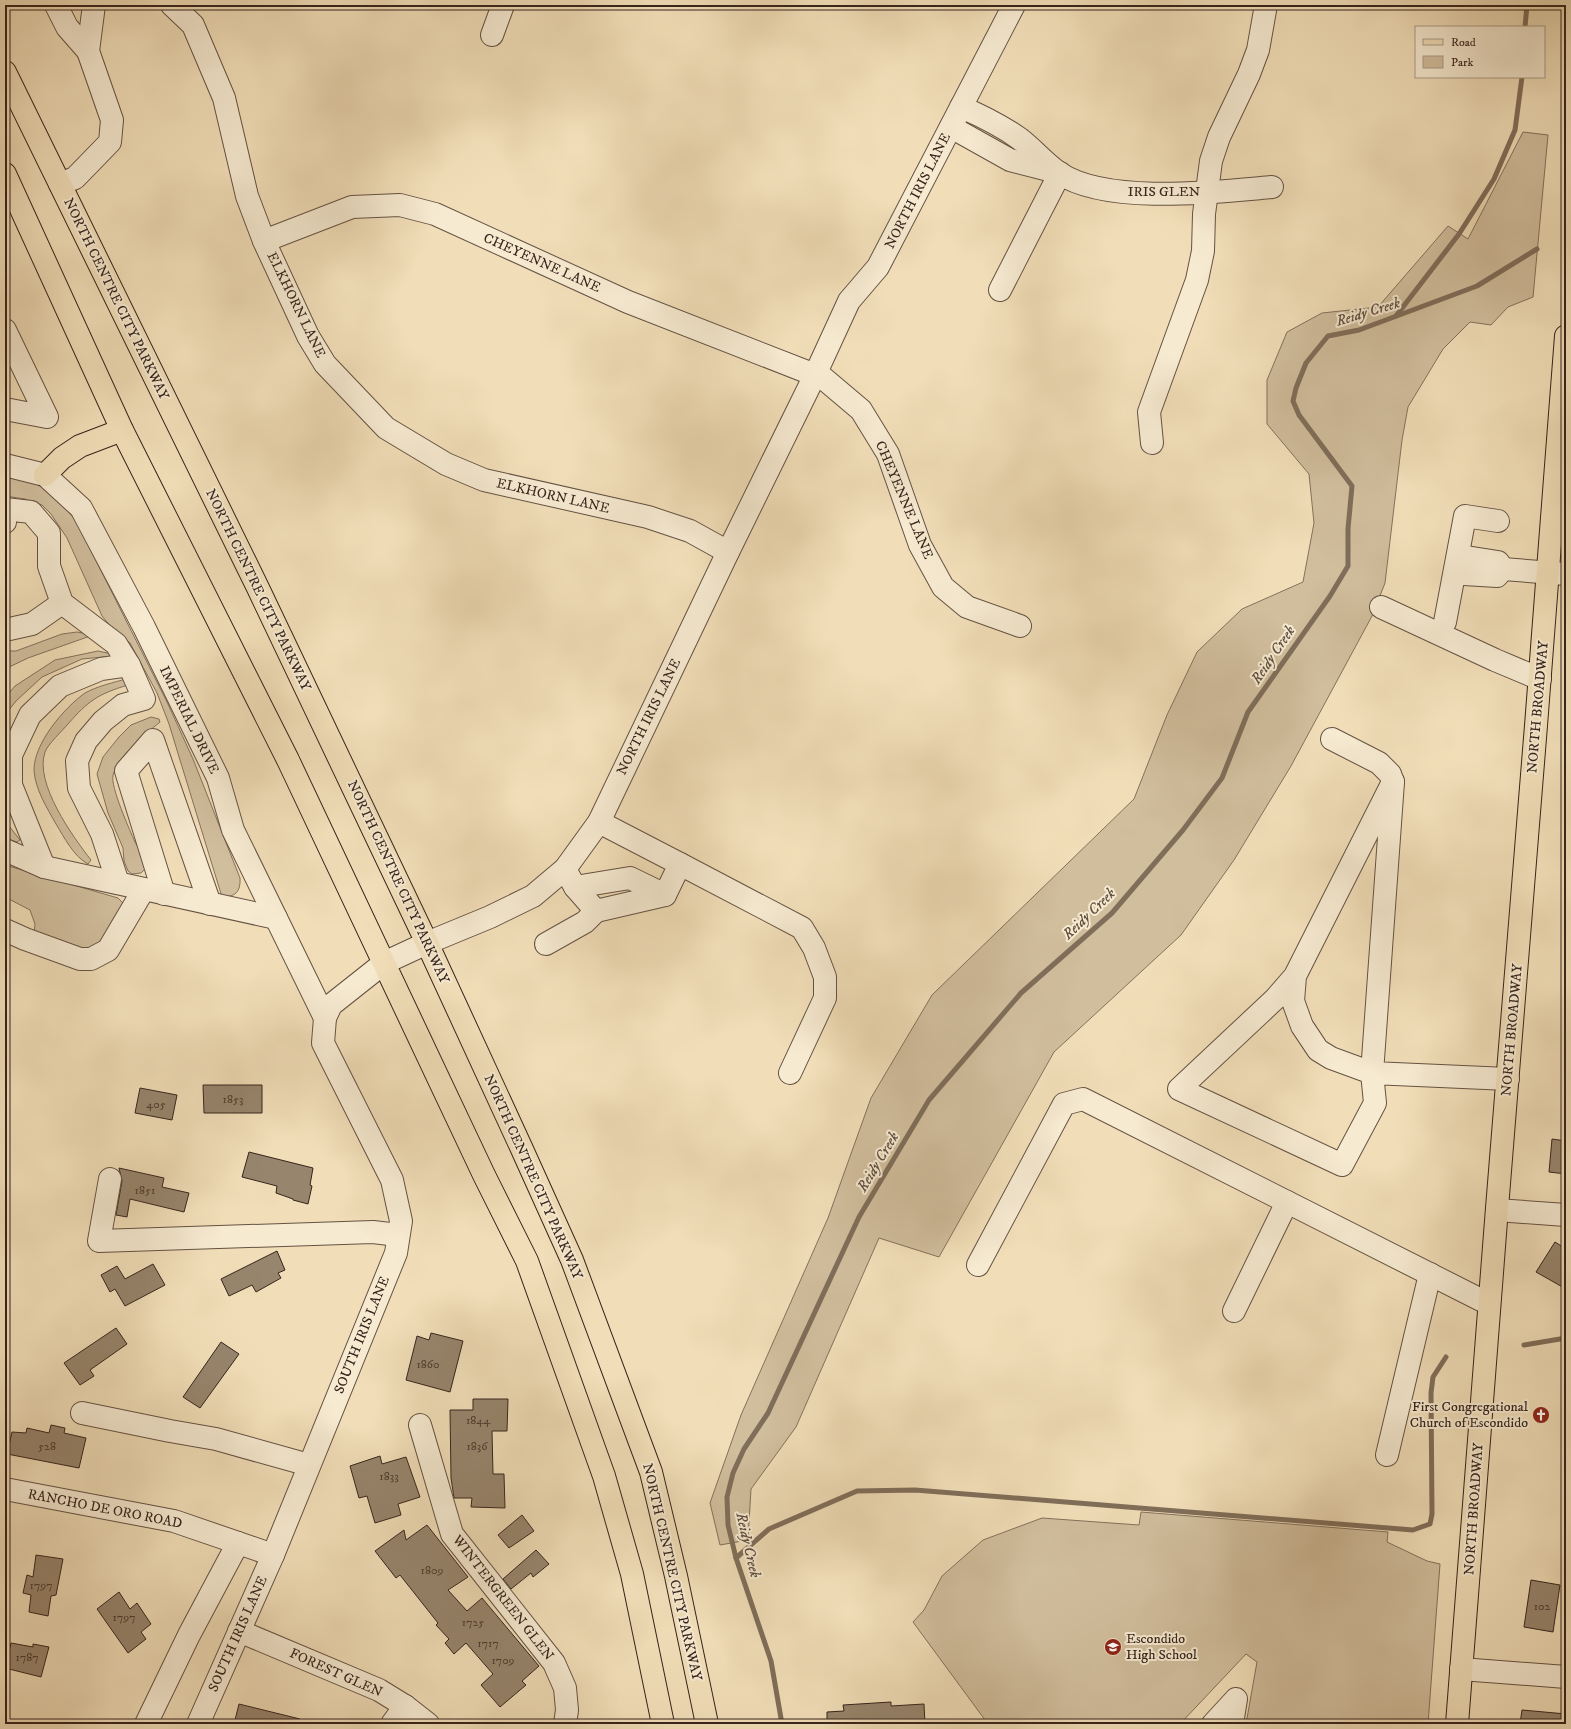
<svg xmlns="http://www.w3.org/2000/svg" width="1571" height="1729" font-family="'IM FELL DW Pica',serif">
  <style>
    .green { fill: #d1be9d; stroke: #84715c }
    .lines { fill: none; stroke-linecap: round; stroke-linejoin: round }
    .stream { stroke: #806e5a; stroke-width: 5 }
    .building { fill: #97856d; stroke: #36241c }
    .minor-casing { stroke: #655243; stroke-width: 24 }
    .major-casing { stroke: #36241c; stroke-width: 24 }
    .highway-casing { stroke: #36241c; stroke-width: 24 }
    .minor { stroke: #f6ead1; stroke-width: 22 }
    .major { stroke: #f1deb8; stroke-width: 22 }
    .highway { stroke: #f1deb8; stroke-width: 22 }
    .labels { text-anchor: middle; dominant-baseline: central; stroke-width: 4; stroke-linejoin: round; paint-order: stroke }
    .number-label { font-size: 12px; fill: #4e3c30 }
    .street-label { font-size: 14px; fill: #36241c; stroke: #f6ead1 }
    .poi-label { font-size: 14px; fill: #36241c; stroke: #f6ead1; text-anchor: end }
    .water-label { font-size: 15px; font-style: italic; fill: #614f40; stroke: #f6ead1 }
  </style>
  <rect width="100%" height="100%" fill="#f1deb8"/>
  <filter id="stains"><feTurbulence type="fractalNoise" baseFrequency=".005" numOctaves="4"/><feColorMatrix values="0 0 0 0 .2 0 0 0 0 .09 0 0 0 0 .02 0 0 0 .5 -.17"/></filter>
  <radialGradient id="worn" r=".72"><stop offset=".6" stop-color="#630" stop-opacity="0"/><stop offset="1" stop-color="#630" stop-opacity=".3"/></radialGradient>
  <!-- green -->
  <g class="green">
    <polygon points="1523,132 1548,135 1533,297 1508,307 1491,325 1470,322 1443,349 1408,407 1402,440 1385,583 1372,616 1291,766 1234,860 1181,935 1054,1052 939,1257 879,1238 796,1427 751,1489 748,1540 720,1545 710,1503 741,1415 828,1218 871,1098 932,995 1134,799 1167,715 1197,652 1242,609 1303,582 1314,523 1309,474 1267,424 1267,380 1287,332 1322,313 1378,307 1448,226 1468,239"/>
    <path d="M5 475 32 481 57 497 76 521 167 702 193 759 240 878C241 892 235 897 222 897L169 724 157 693 130 643 112 628 102 616 67 538 51 514 42 505 25 499 5 496Z"/>
    <polygon points="77,632 93,635 28,658 5,669 5,651 16,651 62,634"/>
    <polygon points="98,651 112,654 114,656 82,659 42,677 16,701 5,715 5,698 15,686 55,660"/>
    <path d="M126 679 128 685C98 694 88 701 68 724 62 731 48 744 45 752 34 783 73 837 91 860L88 864C74 857 64 837 56 824 47 808 35 789 34 770 34 743 64 708 85 693 95 687 115 682 126 679Z"/>
    <path d="M151 717 159 719 160 722C144 735 119 756 113 775 110 786 130 831 135 842 140 852 146 855 147 867L141 873 132 874 128 871 124 861 123 848 108 813 97 774 103 757 119 737 131 725Z"/>
    <polygon points="5,821 20,840 17,842 5,838"/>
    <polygon points="5,865 118,898 125,905 97,949 83,952 34,934 35,924 30,910 5,897"/>
    <polygon points="1141,1512 1388,1532 1387,1542 1427,1561 1440,1564 1428,1724 1246,1724 1257,1662 1246,1654 1180,1724 988,1724 913,1622 924,1610 942,1576 983,1540 1042,1518 1139,1525"/>
  </g>
  <g class="lines">
    <!-- stream -->
    <g class="stream">
      <polyline points="1525,27 1527,5"/>
      <polyline points="1396,316 1459,234 1494,179 1515,130 1522,77"/>
      <polyline points="1524,1345 1566,1338"/>
      <polyline points="736,1558 769,1529 857,1491 915,1490 1413,1530 1430,1524 1432,1514 1431,1393 1433,1377 1446,1357"/>
      <polyline points="782,1724 771,1661 736,1558 728,1525 727,1497 733,1473 744,1449 768,1413 859,1217 929,1100 1021,993 1112,913 1183,830 1222,778 1248,712 1330,596 1348,566 1348,529 1352,486 1299,415 1293,401 1296,388 1306,363 1328,336 1359,330 1477,286 1537,249"/>
    </g>
  </g>
  <!-- building -->
  <g class="building">
    <polygon points="203,1085 262,1085 262,1113 204,1113"/>
    <polygon points="140,1088 177,1095 172,1120 135,1113"/>
    <polygon points="1552,1139 1566,1141 1566,1174 1549,1172"/>
    <polygon points="249,1152 313,1168 310,1185 312,1186 308,1204 293,1200 293,1199 276,1193 277,1186 242,1177"/>
    <polygon points="119,1168 164,1178 162,1187 189,1193 184,1212 130,1199 127,1217 116,1215 122,1181"/>
    <polygon points="1555,1242 1566,1249 1566,1289 1536,1272"/>
    <polygon points="277,1251 285,1270 278,1273 281,1278 256,1292 252,1285 229,1296 221,1279"/>
    <polygon points="153,1264 165,1285 125,1306 115,1289 110,1292 101,1275 117,1266 125,1279"/>
    <polygon points="116,1328 127,1344 90,1370 94,1376 80,1385 64,1363"/>
    <polygon points="431,1333 463,1341 450,1392 406,1380 417,1336 429,1340"/>
    <polygon points="221,1342 239,1354 200,1408 183,1397"/>
    <polygon points="473,1399 508,1399 507,1431 492,1431 493,1474 504,1474 505,1508 471,1507 472,1498 454,1498 451,1478 450,1410 473,1410"/>
    <polygon points="51,1425 65,1428 64,1433 86,1438 79,1468 7,1454 12,1432 26,1433 27,1428 49,1433"/>
    <polygon points="380,1456 382,1464 406,1457 420,1497 398,1504 401,1515 375,1523 367,1496 359,1498 350,1466"/>
    <polygon points="522,1515 534,1531 509,1548 498,1535"/>
    <polygon points="427,1525 468,1577 448,1590 467,1611 482,1598 539,1666 522,1681 526,1685 500,1707 481,1685 493,1674 466,1643 454,1654 445,1643 449,1639 436,1625 438,1623 400,1575 396,1578 375,1551 404,1530 406,1540"/>
    <polygon points="536,1550 549,1564 533,1577 531,1573 511,1589 503,1579"/>
    <polygon points="36,1555 63,1559 56,1595 51,1596 48,1616 29,1612 31,1595 23,1593 27,1575 33,1577"/>
    <polygon points="1531,1580 1560,1585 1553,1632 1524,1627"/>
    <polygon points="119,1592 130,1609 137,1603 151,1624 141,1632 146,1639 128,1653 97,1609"/>
    <polygon points="11,1643 33,1647 33,1644 49,1647 41,1677 5,1668"/>
    <polygon points="891,1702 891,1706 924,1704 925,1724 827,1724 827,1712 844,1711 843,1705"/>
    <polygon points="239,1704 300,1719 299,1724 234,1724"/>
    <polygon points="1522,1710 1566,1714 1566,1724 1520,1724"/>
  </g>
  <g class="lines">
    <!-- minor casing -->
    <g class="minor-casing">
      <g id="minor">
        <polyline points="56,5 67,27 88,51"/>
        <polyline points="172,5 193,25 224,98 247,196 264,241 308,336 325,364 386,428 446,464 484,480 648,517 690,531 728,552"/>
        <polyline points="492,35 503,5"/>
        <path d="M961 107C982 116 1002 126 1020 139 1034 150 1045 163 1059 173 1107 205 1216 192 1272 187"/>
        <polyline points="951,127 1010,160 1053,171"/>
        <polyline points="60,184 75,178 110,142 112,120 88,51 94,5"/>
        <polyline points="264,241 352,207 400,205 435,214 628,302 815,375"/>
        <polyline points="1000,290 1060,173"/>
        <polyline points="5,330 47,417 5,409"/>
        <polyline points="816,372 861,410 888,454 920,545 943,587 967,607 1020,626"/>
        <polyline points="1152,443 1149,412 1197,280 1203,251 1204,214 1211,161 1219,137 1249,74 1258,50 1266,5"/>
        <polyline points="5,465 45,475 81,508 144,627 218,778 233,830 325,1018"/>
        <polyline points="5,522 5,509 31,512 49,533 49,566 62,603 116,644 129,665"/>
        <polyline points="1457,564 1464,574 1497,576 1503,569"/>
        <polyline points="1457,564 1466,557 1498,562 1503,569"/>
        <polyline points="1503,569 1566,574"/>
        <polyline points="1381,607 1495,660 1540,679"/>
        <polyline points="1445,622 1465,516 1498,521"/>
        <polyline points="5,630 32,624 62,603"/>
        <polyline points="1332,739 1379,763 1390,774 1393,782"/>
        <polyline points="5,850 44,867 276,918"/>
        <polyline points="680,864 802,928 814,948 825,977 825,998 790,1073"/>
        <polyline points="44,867 11,785 11,755 30,715 60,686 101,669 129,665 144,699 123,705 103,721 86,741 77,761 79,788 102,834 118,883"/>
        <polyline points="575,887 630,878 665,895"/>
        <polyline points="164,894 126,771 153,740 210,904"/>
        <polyline points="596,911 665,895 680,864 599,822"/>
        <polyline points="5,930 25,939 80,959 91,959 108,950 144,889"/>
        <polyline points="546,944 585,922 596,911 575,887 565,869"/>
        <polyline points="1295,976 1275,999 1179,1089 1342,1165 1375,1103 1372,1073 1331,1058 1318,1050 1302,1026 1293,1001 1295,976 1393,782 1372,1073 1508,1079"/>
        <polyline points="110,1179 99,1241 373,1232 398,1235"/>
        <polyline points="1497,1210 1566,1215"/>
        <polyline points="978,1265 1064,1104 1083,1099 1489,1304"/>
        <polyline points="1234,1311 1287,1202"/>
        <polyline points="82,1413 170,1431 216,1439 309,1465"/>
        <polyline points="420,1425 452,1534 554,1663 565,1688 567,1710 565,1724"/>
        <polyline points="1387,1455 1430,1274"/>
        <polyline points="5,1489 174,1521 273,1555"/>
        <polyline points="239,1631 379,1690 405,1706 428,1724"/>
        <polyline points="1461,1669 1566,1677"/>
        <polyline points="146,1724 189,1635 238,1543"/>
        <polyline points="198,1724 273,1555 396,1253 401,1221 392,1180 323,1043 325,1018 331,1005 384,963 427,943 490,917 533,896 565,869 599,822 728,552 815,375 849,301 878,267 1014,5"/>
        <polyline points="392,1724 405,1706"/>
        <polyline points="1213,1724 1236,1699 1232,1724"/>
      </g>
    </g>
    <!-- major casing -->
    <g class="major-casing">
      <path id="major" d="M1457 1724C1471 1552 1483 1380 1497 1208 1520 917 1545 627 1566 336"/>
    </g>
    <!-- highway casing -->
    <g class="highway-casing">
      <g id="highway">
        <polyline points="5,72 258,588 427,943 521,1147 572,1260 651,1472 676,1576 707,1724"/>
        <polyline points="5,174 122,430 288,760 484,1175 527,1261 604,1476 632,1574 663,1724"/>
        <polyline points="45,475 62,458 80,446 122,430"/>
      </g>
    </g>
    <!-- minor -->
    <use href="#minor" class="minor"/>
    <!-- major -->
    <use href="#major" class="major"/>
    <!-- highway -->
    <use href="#highway" class="highway"/>
  </g>
  <!-- icons -->
  <defs>
    <g id="church-disc" transform="scale(0.9)"><circle r="9.5" fill="#8f2418" stroke="#f6ead1"/><path d="M-1.2-6h2.4v3.5h3.3v2.4h-3.3V6h-2.4V-.1h-3.3v-2.4h3.3Z" fill="#fff"/></g>
    <g id="school-disc" transform="scale(0.9)"><circle r="9.5" fill="#8f2418" stroke="#f6ead1"/><path d="M0-5L7-2L0 1L-7-2ZM-4 1L0 2.5L4 1V4Q0 6-4 4Z" fill="#fff"/></g>
  </defs>
  <g fill-rule="evenodd">
    <use href="#church-disc" x="1541" y="1415"/>
    <use href="#school-disc" x="1113" y="1647"/>
  </g>
  <g class="labels">
    <!-- number labels -->
    <g class="number-label">
      <text x="233" y="1099">1853</text>
      <text x="156" y="1104">405</text>
      <text x="145" y="1190">1851</text>
      <text x="428" y="1364">1860</text>
      <text x="478" y="1420">1844</text>
      <text x="47" y="1446">528</text>
      <text x="477" y="1446">1836</text>
      <text x="389" y="1476">1833</text>
      <text x="432" y="1570">1809</text>
      <text x="41" y="1585">1797</text>
      <text x="1542" y="1606">102</text>
      <text x="124" y="1617">1797</text>
      <text x="473" y="1622">1725</text>
      <text x="488" y="1643">1717</text>
      <text x="27" y="1657">1787</text>
      <text x="503" y="1660">1709</text>
    </g>
    <!-- street labels -->
    <g class="street-label">
      <text transform="translate(918 191) rotate(-63)">NORTH IRIS LANE</text>
      <text x="1164" y="192">IRIS GLEN</text>
      <text transform="translate(542 263) rotate(24)">CHEYENNE LANE</text>
      <text transform="translate(116 299) rotate(64)">NORTH CENTRE CITY PARKWAY</text>
      <text transform="translate(296 305) rotate(64)">ELKHORN LANE</text>
      <text transform="translate(553 496) rotate(13)">ELKHORN LANE</text>
      <text transform="translate(904 500) rotate(67)">CHEYENNE LANE</text>
      <text transform="translate(258 590) rotate(64)">NORTH CENTRE CITY PARKWAY</text>
      <text transform="translate(1538 707) rotate(-85)">NORTH BROADWAY</text>
      <text transform="translate(649 717) rotate(-64)">NORTH IRIS LANE</text>
      <text transform="translate(189 720) rotate(64)">IMPERIAL DRIVE</text>
      <text transform="translate(398 882) rotate(65)">NORTH CENTRE CITY PARKWAY</text>
      <text transform="translate(1512 1030) rotate(-85)">NORTH BROADWAY</text>
      <text transform="translate(533 1177) rotate(66)">NORTH CENTRE CITY PARKWAY</text>
      <text transform="translate(362 1335) rotate(-68)">SOUTH IRIS LANE</text>
      <text transform="translate(105 1509) rotate(11)">RANCHO DE ORO ROAD</text>
      <text transform="translate(1474 1509) rotate(-86)">NORTH BROADWAY</text>
      <text transform="translate(672 1572) rotate(77)">NORTH CENTRE CITY PARKWAY</text>
      <text transform="translate(503 1598) rotate(52)">WINTERGREEN GLEN</text>
      <text transform="translate(238 1634) rotate(-66)">SOUTH IRIS LANE</text>
      <text transform="translate(336 1673) rotate(24)">FOREST GLEN</text>
    </g>
    <!-- poi labels -->
    <g class="poi-label">
      <text x="1528" y="1407">First Congregational<tspan x="1528" dy="16">Church of Escondido</tspan></text>
      <text x="1126" y="1639" text-anchor="start">Escondido<tspan x="1126" dy="16">High School</tspan></text>
    </g>
    <!-- water labels -->
    <g class="water-label">
      <text transform="translate(1368 312) rotate(-17)">Reidy Creek</text>
      <text transform="translate(1273 655) rotate(-56)">Reidy Creek</text>
      <text transform="translate(1089 914) rotate(-44)">Reidy Creek</text>
      <text transform="translate(878 1162) rotate(-59)">Reidy Creek</text>
      <text transform="translate(748 1545) rotate(77)">Reidy Creek</text>
    </g>
  </g>
  <!-- margin -->
  <rect width="1571" height="1729" fill="none" stroke="#f1deb8" stroke-width="20"/>
  <rect x="6" y="6" width="1559" height="1717" fill="none" stroke="#36241c" stroke-width="2"/>
  <rect x="10" y="10" width="1551" height="1709" fill="none" stroke="#36241c"/>
  <!-- legend -->
  <rect x="1415" y="26" width="130" height="52" fill="#f6ead1" stroke="#a99b89"/>
  <rect x="1423" y="39" width="20" height="6" fill="#f1deb8" stroke="#a99b89"/>
  <text x="1451" y="46" font-size="12" fill="#36241c">Road</text>
  <rect x="1423" y="56" width="20" height="12" fill="#d1be9d" stroke="#a99b89"/>
  <text x="1451" y="66" font-size="12" fill="#36241c">Park</text>
  <rect width="100%" height="100%" filter="url(#stains)"/>
  <rect width="100%" height="100%" fill="url(#worn)"/>
</svg>
